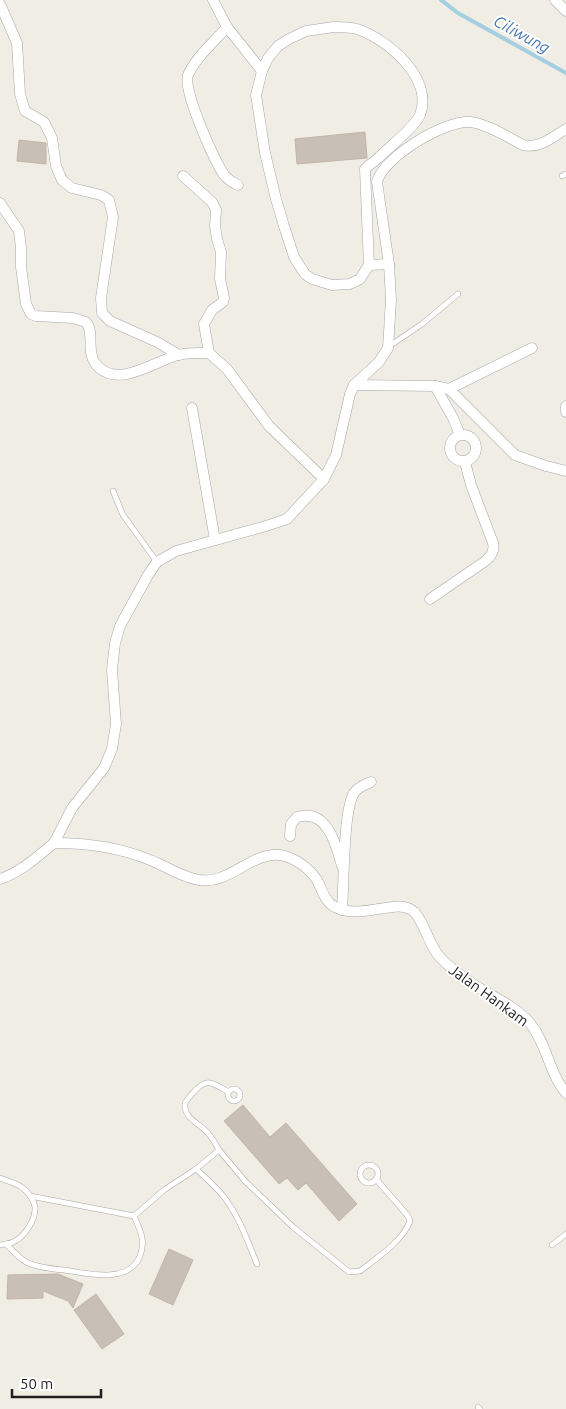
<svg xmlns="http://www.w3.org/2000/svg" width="566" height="1409" font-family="Ubuntu,sans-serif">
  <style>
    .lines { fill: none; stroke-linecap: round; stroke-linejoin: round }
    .stream { stroke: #a3cfe0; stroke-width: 4 }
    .building { fill: #c8c0b7; stroke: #c3b4a6 }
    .lane-casing { stroke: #a6a6a6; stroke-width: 6 }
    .street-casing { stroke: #a6a6a6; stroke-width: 11 }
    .lane { stroke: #fff; stroke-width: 5 }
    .street { stroke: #fff; stroke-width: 10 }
    .labels { text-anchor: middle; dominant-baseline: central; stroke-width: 4; stroke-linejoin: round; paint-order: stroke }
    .street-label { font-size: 15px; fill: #1f1f1f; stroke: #fff }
    .water-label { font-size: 16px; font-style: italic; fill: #4677b4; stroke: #fff }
  </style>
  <rect width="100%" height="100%" fill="#f0ede4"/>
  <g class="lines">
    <!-- stream -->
    <polyline class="stream" points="441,0 458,13 566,73"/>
  </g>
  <!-- building -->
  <g class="building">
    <polygon points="365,132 367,158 297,164 295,139"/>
    <polygon points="19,140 46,143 46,164 17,161"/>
    <polygon points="243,1105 270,1137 286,1123 357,1204 339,1221 306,1183 298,1190 287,1178 279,1184 224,1121"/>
    <polygon points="169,1249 193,1260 173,1305 149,1294"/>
    <polygon points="58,1274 83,1284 73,1308 68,1301 43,1291 43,1298 7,1299 8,1275"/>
    <polygon points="96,1294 124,1334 102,1349 74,1310"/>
  </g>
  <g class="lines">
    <!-- lane casing -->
    <g class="lane-casing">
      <g id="lane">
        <polyline points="562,176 566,174"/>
        <polyline points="388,347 422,324 458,294"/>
        <polyline points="113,491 123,515 157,562"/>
        <circle cx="234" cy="1095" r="6"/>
        <path d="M219 1150C216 1144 212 1138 208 1133 199 1123 183 1118 185 1103 190 1096 201 1081 210 1083 216 1084 223 1089 229 1092"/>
        <circle cx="369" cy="1174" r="9"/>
        <path d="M196 1169C206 1178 216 1187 224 1197 239 1216 248 1242 257 1264"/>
        <path d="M0 1178C9 1182 19 1183 25 1190 29 1194 34 1201 35 1207 36 1219 25 1236 15 1241 11 1244 5 1244 0 1245"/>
        <path d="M30 1196 134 1216 164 1190 196 1169 219 1150 245 1181 293 1227 349 1272 360 1271C377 1258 403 1241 410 1221L408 1216 376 1179"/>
        <path d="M6 1244C13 1250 18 1258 26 1262 40 1269 57 1269 71 1271 93 1275 130 1282 140 1256 146 1240 140 1230 134 1216"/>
        <polyline points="552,1245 566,1234"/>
        <polyline points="478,1407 480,1409"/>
      </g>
    </g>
    <!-- street casing -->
    <g class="street-casing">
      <g id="street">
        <polyline points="213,0 227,27 262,71"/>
        <polyline points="555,0 566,11"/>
        <polyline points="0,4 17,43 20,94 25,111 44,122 52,138 56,166 62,180 72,188 101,195 109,200 113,217 101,298 102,313 110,321 157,342 179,355"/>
        <path d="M227 27C214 42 196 57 188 75 182 89 215 163 225 176 229 180 233 183 238 185"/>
        <path d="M334 27C342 27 349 27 357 29 387 39 434 78 420 115 415 127 387 149 377 159 373 163 368 165 365 169L369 265 360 279 350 284 332 285 312 279 305 274 294 257 284 226 276 199 265 153 256 95 262 71 268 58 278 46 289 39 306 31Z"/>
        <polyline points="183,176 212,202 216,210 215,226 217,239 221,252 220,279 224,298 223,302 212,310 204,324 209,353"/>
        <path d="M0 203 19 231 21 248V267L26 304 31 314 36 316 73 318 86 322C95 333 86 350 95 363 116 391 154 361 178 355 189 352 199 353 209 353L227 369 269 426 324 479"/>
        <polyline points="369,265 389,264"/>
        <polyline points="354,385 435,386 449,389 515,455 546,466 566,471"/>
        <polyline points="435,386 453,418 460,435"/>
        <polyline points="449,389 532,348"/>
        <polyline points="566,406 566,412"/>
        <polyline points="192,408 215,540"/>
        <circle cx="463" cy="448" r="13"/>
        <path d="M430 599 484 562C490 557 495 552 493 543L471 485 465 462"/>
        <path d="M290 836 291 824 297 817C327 808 336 844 342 866"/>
        <path d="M54 843 72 808 104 768 112 749 116 724 112 670 115 643 120 626 148 575 157 562 176 551 266 526 287 519 324 479 336 455 350 394 354 385 379 362 388 348 391 300 389 264 377 182C383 157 445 120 470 122 486 123 509 138 523 145 539 149 553 137 566 129"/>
        <path d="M0 879C21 872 37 857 54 843 87 843 119 847 150 860 166 866 181 877 199 880 229 885 251 852 280 855 294 857 309 868 317 880 322 890 325 902 335 907 360 920 392 900 410 909 422 914 428 944 439 956 451 970 468 981 484 991 500 1000 518 1009 530 1023 547 1044 549 1073 566 1093"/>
        <path d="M342 910C344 886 343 810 354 793 358 787 364 785 371 782"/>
      </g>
    </g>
    <!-- lane -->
    <use href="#lane" class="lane"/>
    <!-- street -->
    <use href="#street" class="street"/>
  </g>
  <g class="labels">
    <!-- street labels -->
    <g class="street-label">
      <text transform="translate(489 995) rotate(36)">Jalan Hankam</text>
    </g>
    <!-- water labels -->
    <g class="water-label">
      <text transform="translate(522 34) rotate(29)">Ciliwung</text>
    </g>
  </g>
  <!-- scale -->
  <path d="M12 1389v8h89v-8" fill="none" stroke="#1f1f1f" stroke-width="2.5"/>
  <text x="20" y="1389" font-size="15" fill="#1f1f1f" stroke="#ffffff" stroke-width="4" paint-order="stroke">50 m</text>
</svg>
